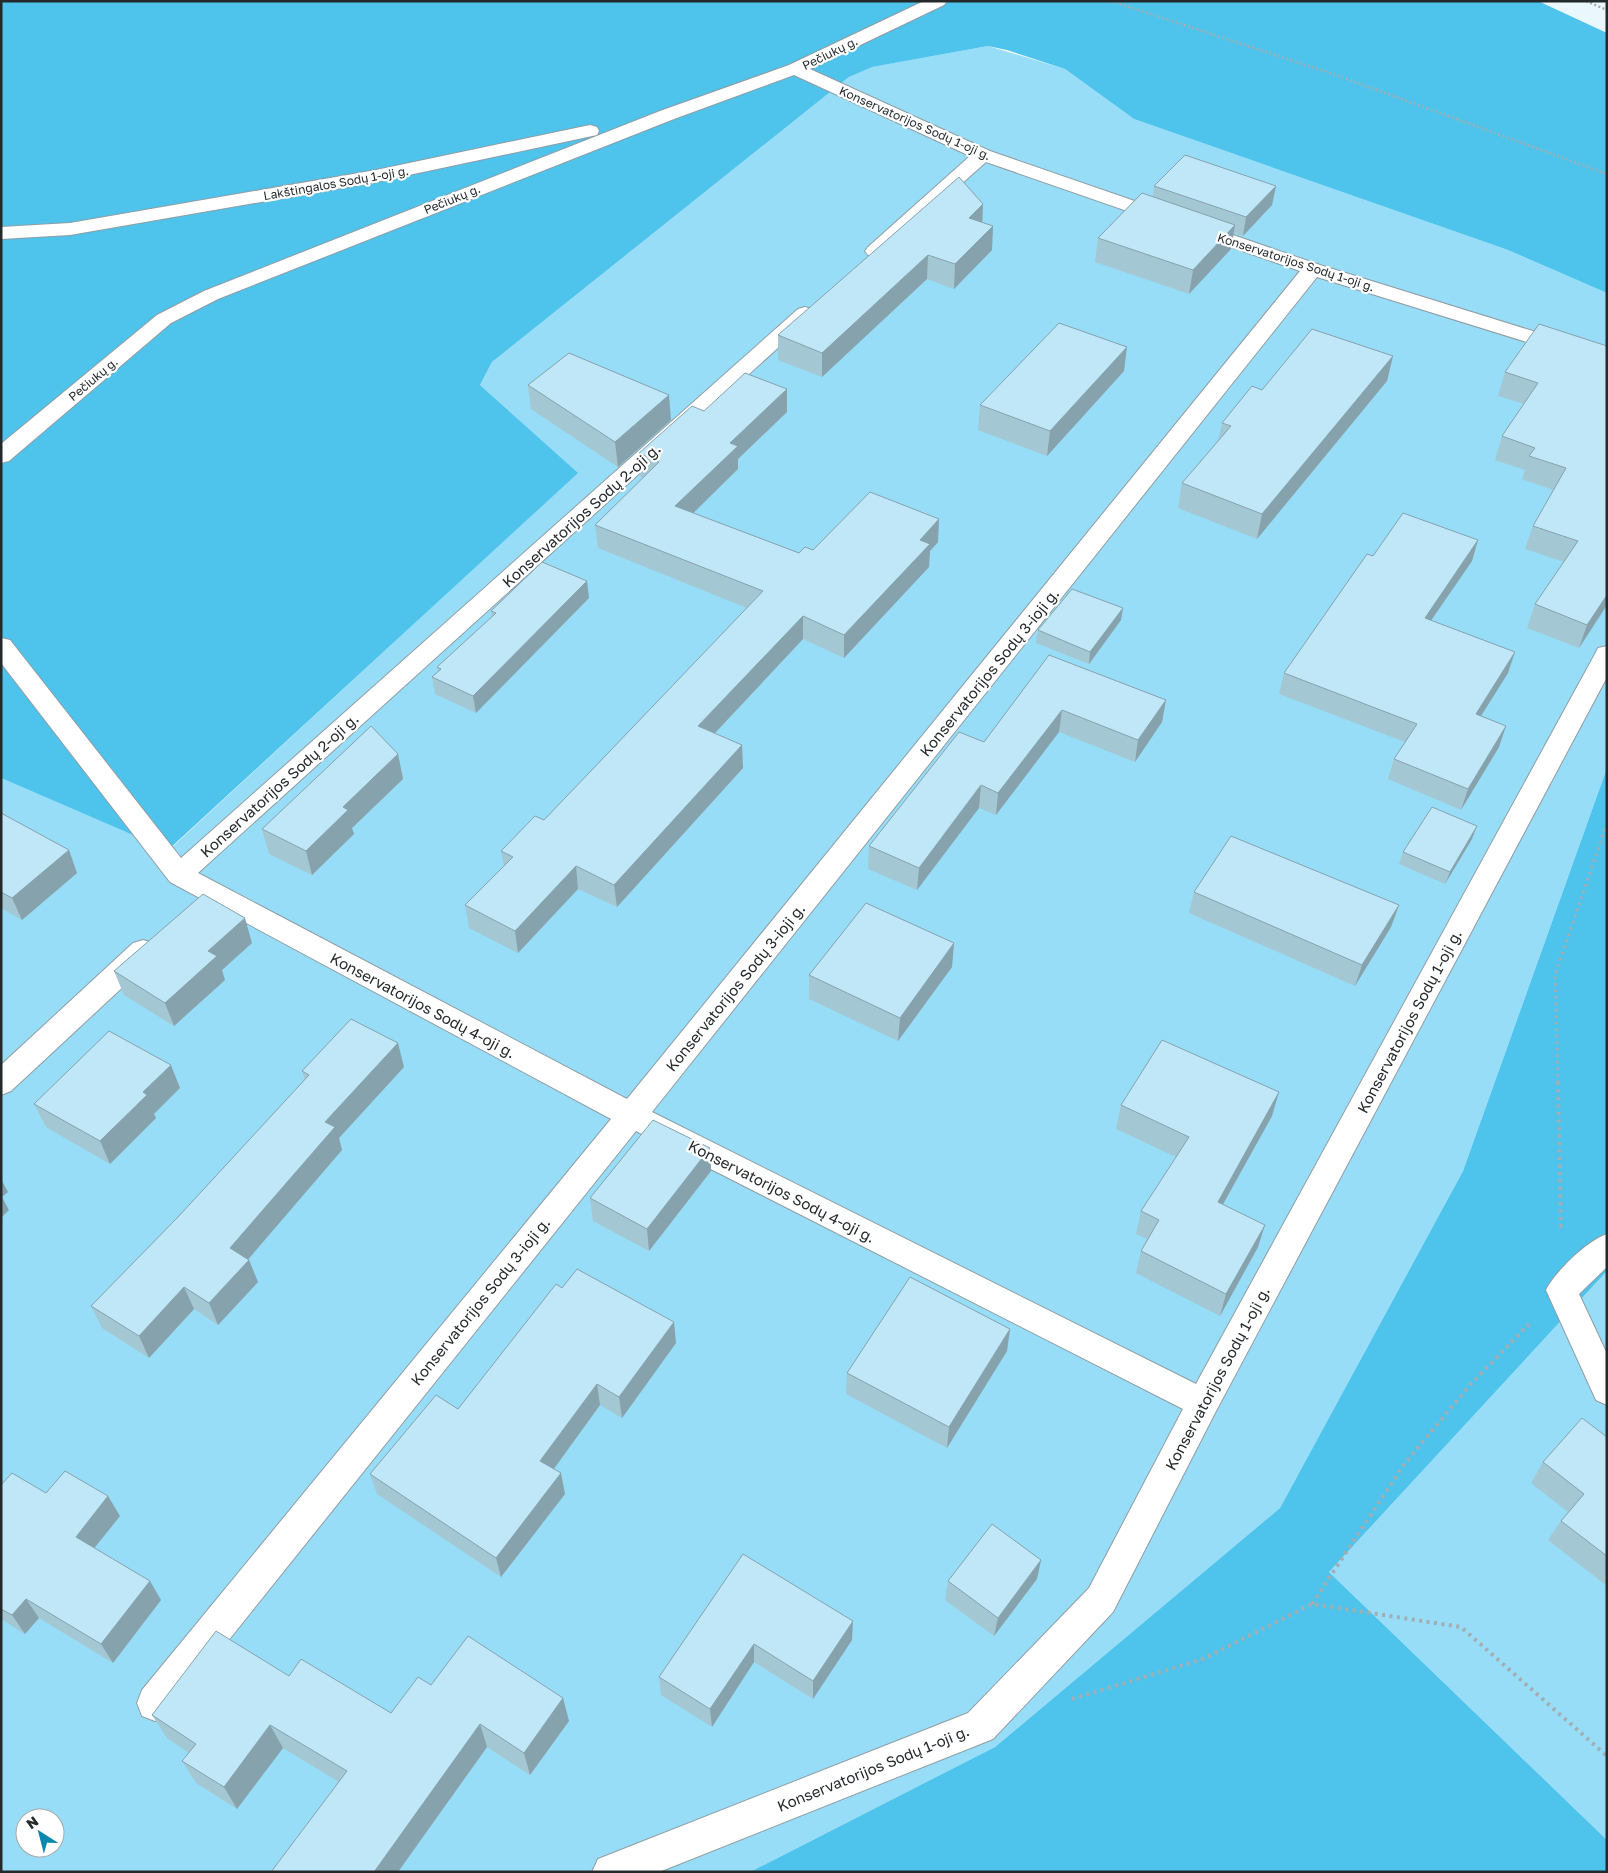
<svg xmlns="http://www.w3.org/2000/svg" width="1608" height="1873" font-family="'Golos Text',sans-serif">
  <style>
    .green { fill: #97ddf8; fill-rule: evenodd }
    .forest { fill: #4ec3eb }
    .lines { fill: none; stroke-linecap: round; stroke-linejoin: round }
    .minor-casing { stroke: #909da3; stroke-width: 2 }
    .path-far2 { stroke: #a3adb2; stroke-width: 2.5; stroke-dasharray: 2 2.5; stroke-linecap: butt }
    .path-far1 { stroke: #a3adb2; stroke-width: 3; stroke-dasharray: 2.5 4; stroke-linecap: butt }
    .path { stroke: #a3adb2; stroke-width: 4; stroke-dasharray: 3 4.5; stroke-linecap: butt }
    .minor { fill: #fff; fill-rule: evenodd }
    .wall { fill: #a4c7d4 }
    .shaded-wall { fill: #86a2ad }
    .building { fill: #bfe7f7; stroke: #86a2ad }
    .labels { text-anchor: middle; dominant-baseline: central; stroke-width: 4.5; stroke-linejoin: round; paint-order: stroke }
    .far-street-label { font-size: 12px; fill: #24292b; stroke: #fff }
    .street-label { font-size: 15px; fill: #24292b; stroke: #fff }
  </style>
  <rect width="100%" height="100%" fill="#eaf8fe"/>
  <!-- green -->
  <g class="green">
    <path d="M988 46 1065 69 1134 119 1508 250 1607 293V768L1463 1171 1280 1508 995 1747 750 1872H1V778L169 850 577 473 480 385 492 362 849 77 871 67ZM25 1818H55V1848H25Z"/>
    <polygon points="1607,1271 1607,1840 1329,1572"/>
  </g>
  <!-- forest -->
  <g class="forest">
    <polygon points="1,1 1538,1 1607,33 1607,293 1508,250 1134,119 1065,69 1007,50 988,46 872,67 849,77 492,362 480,385 578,473 168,850 1,778"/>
    <polygon points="1607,768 1607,1271 1329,1572 1607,1840 1607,1872 750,1872 995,1747 1280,1508 1463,1171"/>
  </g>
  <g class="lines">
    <!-- minor casing -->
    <g class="minor-casing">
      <g id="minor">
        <polygon points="924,1 947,1 944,5 810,69 990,151 1320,265 1607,354 1607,367 1317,277 652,1112 1196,1384 1595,654 1598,648 1607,646 1607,677 1215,1413 1113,1612 993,1739 659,1872 592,1872 598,1859 968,1713 1089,1588 1183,1409 636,1131 168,1716 155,1721 142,1716 137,1703 142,1690 611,1119 170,882 1,663 1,638 10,640 181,858 798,309 805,307 812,309 815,313 812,317 198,873 627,1099 1300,271 986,162 882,255 875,257 868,255 865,251 868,247 970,156 794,75 674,119 218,299 171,323 9,461 1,463 1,444 157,315 204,291 660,111 789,65"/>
        <polygon points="590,125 597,127 599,131 597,135 376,182 70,235 1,239 1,227 70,223 376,170"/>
        <polygon points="143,940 153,943 157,951 153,959 11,1091 1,1095 1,1065 133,943"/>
        <path d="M1607 1234V1267L1579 1294 1607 1354V1405L1596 1400 1546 1290C1555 1272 1588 1240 1607 1234Z"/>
      </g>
    </g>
    <!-- path-far2 -->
    <g class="path-far2">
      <polyline points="1111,1 1333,74 1607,174"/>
      <polyline points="1586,1 1607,10"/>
    </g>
    <!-- path-far1 -->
    <polyline class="path-far1" points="1558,1083 1555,975 1607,823"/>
    <!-- path -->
    <g class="path">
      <polyline points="1558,1082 1561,1229"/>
      <polyline points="1312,1604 1405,1463 1470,1385 1529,1324"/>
      <polyline points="1072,1699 1203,1659 1312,1604 1461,1627 1607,1756"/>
    </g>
    <!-- minor -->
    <use href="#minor" class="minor"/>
  </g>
  <!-- wall -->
  <g class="wall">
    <polygon points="1154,186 1276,186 1272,205 1243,236 1234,233 1231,249 1189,294 1095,262 1098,238 1153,196"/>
    <polygon points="983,204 982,222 993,226 992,250 954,289 927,279 822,377 778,360 778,335"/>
    <polygon points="1607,346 1607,605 1579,648 1527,628 1535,604 1564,562 1525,549 1533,526 1553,490 1522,479 1525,470 1495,460 1502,436 1524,404 1498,396 1505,372"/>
    <polygon points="1393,356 1387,381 1257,539 1178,508 1182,483 1218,441 1222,423 1262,390"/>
    <polygon points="1124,371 1047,456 978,430 980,405"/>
    <polygon points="528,385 671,420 618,467 531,409"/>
    <polygon points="787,389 787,412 738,459 738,469 693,513 799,553 939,519 938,542 930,551 929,567 844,658 803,639 715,733 742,745 743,768 617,907 578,889 518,953 469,928 465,905 504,866 501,851 544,820 747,608 598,548 595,525 643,478 640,476 639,453 704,411"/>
    <polygon points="1478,540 1472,561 1431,620 1508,673 1481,716 1506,726 1499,747 1461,810 1388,779 1394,759 1405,742 1279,694 1284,673 1373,556"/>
    <polygon points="589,598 476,713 435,694 432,677 438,671 437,667 492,617 491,611"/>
    <polygon points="1121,620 1089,664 1036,643 1038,630"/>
    <polygon points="1049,655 1166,700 1162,722 1135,762 1059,732 996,815 979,808 917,890 868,869 869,846 984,742"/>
    <polygon points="398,754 403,779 352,828 354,834 312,875 269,854 262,829"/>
    <polygon points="1,813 77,873 22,920 1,908"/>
    <polygon points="1472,839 1445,884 1399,864 1403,852"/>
    <polygon points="1194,892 1399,905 1391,927 1355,986 1189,913"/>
    <polygon points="252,943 222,970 225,980 174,1026 124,995 114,971"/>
    <polygon points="954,943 952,967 898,1041 809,999 809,975"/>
    <polygon points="404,1067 339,1138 342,1150 248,1259 258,1282 218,1325 194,1309 149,1358 102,1328 91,1306 178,1217 305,1080 302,1071"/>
    <polygon points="180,1088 154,1114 156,1118 110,1164 46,1127 34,1104"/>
    <polygon points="1121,1105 1272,1116 1223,1204 1258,1247 1220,1316 1136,1273 1141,1251 1147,1239 1136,1234 1141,1211 1176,1157 1116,1129"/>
    <polygon points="710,1148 711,1171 649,1251 593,1221 590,1198"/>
    <polygon points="562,1288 676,1343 622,1418 600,1405 554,1469 565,1494 501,1577 377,1494 370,1474 458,1409"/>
    <polygon points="1010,1329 1007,1351 947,1448 846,1394 847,1373"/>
    <polygon points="1607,1437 1607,1586 1548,1540 1561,1521 1568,1512 1531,1483 1543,1462"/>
    <polygon points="1,1485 46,1493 120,1516 94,1548 161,1600 113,1663 39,1618 25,1634 1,1619"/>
    <polygon points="743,1554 852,1640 813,1699 754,1662 712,1727 661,1695 659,1677"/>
    <polygon points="1041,1560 1037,1579 994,1636 945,1600 948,1581"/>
    <polygon points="289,1676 391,1713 431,1685 563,1698 569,1721 530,1775 487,1747 398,1872 271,1872 339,1782 283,1748 237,1809 196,1783 182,1761 189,1753 167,1738 152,1715"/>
  </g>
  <!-- shaded-wall -->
  <g class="shaded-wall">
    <polygon points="1276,186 1272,205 1243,236 1246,217"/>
    <polygon points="983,204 982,228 969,218"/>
    <polygon points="1235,225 1231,249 1189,294 1193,270"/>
    <polygon points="993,226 992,250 954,289 955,264"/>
    <polygon points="928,255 927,279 822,377 822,353"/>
    <polygon points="1127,347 1124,371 1047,456 1050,431"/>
    <polygon points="1393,356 1387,381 1257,539 1262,514"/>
    <polygon points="787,389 787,412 738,459 738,469 677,529 675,506 730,443"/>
    <polygon points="669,395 671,420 618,467 615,442"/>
    <polygon points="939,519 938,542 930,551 929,567 844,658 844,635 920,540"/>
    <polygon points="1478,540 1472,561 1419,638 1425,618"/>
    <polygon points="587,581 589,598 476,713 473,696"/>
    <polygon points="1607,595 1607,605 1579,648 1587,625"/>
    <polygon points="1123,608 1121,620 1089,664 1090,652"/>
    <polygon points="803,616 803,639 700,749 698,726"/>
    <polygon points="1515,652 1508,673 1469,735 1476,714"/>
    <polygon points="1166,700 1162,722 1135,762 1138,740"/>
    <polygon points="1062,710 1059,732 996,815 998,793"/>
    <polygon points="1506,726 1499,747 1461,810 1468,789"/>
    <polygon points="742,745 743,768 617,907 614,885"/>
    <polygon points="398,754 403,779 352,828 354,834 312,875 306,851 343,807"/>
    <polygon points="981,785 979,808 917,890 919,868"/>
    <polygon points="1477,826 1472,839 1445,884 1450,872"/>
    <polygon points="69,850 77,873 22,920 12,898"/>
    <polygon points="576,866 578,889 518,953 515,931"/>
    <polygon points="1399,905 1391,927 1355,986 1362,965"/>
    <polygon points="245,918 252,943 222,970 225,980 174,1026 165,1003 208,951"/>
    <polygon points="954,943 952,967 898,1041 900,1018"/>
    <polygon points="398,1043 404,1067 339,1138 342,1150 239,1270 230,1248 325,1122"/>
    <polygon points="171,1065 180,1088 154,1114 156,1118 110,1164 100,1141 143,1092"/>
    <polygon points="1279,1092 1272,1116 1212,1224 1218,1202"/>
    <polygon points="710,1148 711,1171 649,1251 647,1229"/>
    <polygon points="1,1179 8,1192 2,1197 9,1210 1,1218"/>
    <polygon points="1265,1225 1258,1247 1220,1316 1226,1294"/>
    <polygon points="249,1260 258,1282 218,1325 209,1303"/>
    <polygon points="184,1287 194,1309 149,1358 139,1336"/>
    <polygon points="674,1322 676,1343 622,1418 619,1397"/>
    <polygon points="1010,1329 1007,1351 947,1448 949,1427"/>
    <polygon points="597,1384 600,1405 545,1481 540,1461"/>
    <polygon points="561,1473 565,1494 501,1577 496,1558"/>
    <polygon points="108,1496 120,1516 88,1556 76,1537"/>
    <polygon points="1041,1560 1037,1579 994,1636 998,1618"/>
    <polygon points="150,1581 161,1600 113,1663 101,1644"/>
    <polygon points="26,1599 39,1618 25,1634 12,1615"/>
    <polygon points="853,1621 852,1640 813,1699 813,1681"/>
    <polygon points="754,1644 754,1662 712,1727 710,1709"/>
    <polygon points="563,1698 569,1721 530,1775 524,1753"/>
    <polygon points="480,1724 487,1747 398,1872 374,1872"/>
    <polygon points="270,1725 283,1748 237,1809 224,1787"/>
  </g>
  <!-- building -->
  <g class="building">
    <polygon points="1185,155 1276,186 1246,217 1154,186"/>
    <polygon points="959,177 983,204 969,218 993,226 955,264 928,255 822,353 778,335"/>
    <polygon points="1142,193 1235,225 1193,270 1098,238"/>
    <polygon points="1059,323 1127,347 1050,431 980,405"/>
    <polygon points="1539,324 1607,346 1607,595 1587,625 1535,604 1578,541 1533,526 1566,468 1529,456 1535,448 1502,436 1538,383 1505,372"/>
    <polygon points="1312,329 1393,356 1262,514 1182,483 1231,426 1222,423 1252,386 1262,390"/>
    <polygon points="569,353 669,395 615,442 528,385"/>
    <polygon points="745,373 787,389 730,443 738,446 675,506 799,553 805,547 813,550 870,492 939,519 920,540 930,544 844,635 803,616 698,726 742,745 614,885 576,866 515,931 465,905 513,857 501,851 535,816 544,820 763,591 595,525 659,462 639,453 692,406 704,411"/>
    <polygon points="1403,513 1478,540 1425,618 1515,652 1476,714 1506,726 1468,789 1394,759 1417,724 1284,673 1367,554 1373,556"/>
    <polygon points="542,562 587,581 473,696 432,677 441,669 437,667 496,613 491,611"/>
    <polygon points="1072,589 1123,608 1090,652 1038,630"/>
    <polygon points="1049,655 1166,700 1138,740 1062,710 998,793 981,785 919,868 869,846 959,732 984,742"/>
    <polygon points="371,726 398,754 343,807 348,810 306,851 262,829"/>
    <polygon points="1432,807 1477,826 1450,872 1403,852"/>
    <polygon points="1,813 69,850 12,898 1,892"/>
    <polygon points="1231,836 1399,905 1362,965 1194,892"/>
    <polygon points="203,894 245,918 208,951 217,956 165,1003 114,971"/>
    <polygon points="866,903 954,943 900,1018 809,975"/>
    <polygon points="351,1019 398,1043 325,1122 335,1127 230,1248 249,1260 209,1303 184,1287 139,1336 91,1306 178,1217 309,1075 302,1071"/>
    <polygon points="109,1031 171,1065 143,1092 147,1095 100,1141 34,1104"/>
    <polygon points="1162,1040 1279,1092 1218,1202 1265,1225 1226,1294 1141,1251 1159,1220 1141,1211 1189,1137 1121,1105"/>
    <polygon points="653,1120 710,1148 647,1229 590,1198"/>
    <polygon points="577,1269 674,1322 619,1397 597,1384 540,1461 561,1473 496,1558 370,1474 436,1395 458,1409 556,1284 562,1288"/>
    <polygon points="910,1277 1010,1329 949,1427 847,1373"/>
    <polygon points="1582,1418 1607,1437 1607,1556 1561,1521 1584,1494 1543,1462"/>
    <polygon points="65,1471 108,1496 76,1537 150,1581 101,1644 26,1599 12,1615 1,1609 1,1485 12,1473 46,1493"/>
    <polygon points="992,1524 1041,1560 998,1618 948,1581"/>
    <polygon points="743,1554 853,1621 813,1681 754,1644 710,1709 659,1677"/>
    <polygon points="216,1631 289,1676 301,1659 391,1713 418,1677 431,1685 468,1636 563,1698 524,1753 480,1724 374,1872 271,1872 347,1771 270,1725 224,1787 182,1761 196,1744 152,1715"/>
  </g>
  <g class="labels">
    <!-- far-street labels -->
    <g class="far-street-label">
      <text transform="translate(830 53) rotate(-26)">Pečiukų g.</text>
      <text transform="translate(915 123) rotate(24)">Konservatorijos Sodų 1-oji g.</text>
      <text transform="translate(336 183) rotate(-10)">Lakštingalos Sodų 1-oji g.</text>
      <text transform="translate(452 199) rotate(-22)">Pečiukų g.</text>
      <text transform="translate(1296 262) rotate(18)">Konservatorijos Sodų 1-oji g.</text>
      <text transform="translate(93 379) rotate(-40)">Pečiukų g.</text>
    </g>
    <!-- street labels -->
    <g class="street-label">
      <text transform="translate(581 515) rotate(-42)">Konservatorijos Sodų 2-oji g.</text>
      <text transform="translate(989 672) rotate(-51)">Konservatorijos Sodų 3-ioji g.</text>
      <text transform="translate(279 785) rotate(-42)">Konservatorijos Sodų 2-oji g.</text>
      <text transform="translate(735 987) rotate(-51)">Konservatorijos Sodų 3-ioji g.</text>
      <text transform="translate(423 1005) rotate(28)">Konservatorijos Sodų 4-oji g.</text>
      <text transform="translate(1409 1021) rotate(-62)">Konservatorijos Sodų 1-oji g.</text>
      <text transform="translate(782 1191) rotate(27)">Konservatorijos Sodų 4-oji g.</text>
      <text transform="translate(480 1301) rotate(-51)">Konservatorijos Sodų 3-ioji g.</text>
      <text transform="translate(1217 1378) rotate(-62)">Konservatorijos Sodų 1-oji g.</text>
      <text transform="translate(873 1768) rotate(-22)">Konservatorijos Sodų 1-oji g.</text>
    </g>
  </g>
  <!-- border -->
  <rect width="1608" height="1873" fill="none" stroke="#24292b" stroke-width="5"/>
  <!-- north arrow -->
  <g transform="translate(40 1833) rotate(324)"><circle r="24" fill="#ffffff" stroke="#a7a9aa"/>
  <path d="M0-4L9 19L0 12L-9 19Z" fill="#0b88ab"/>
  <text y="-8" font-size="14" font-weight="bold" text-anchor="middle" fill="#24292b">N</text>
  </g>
</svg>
